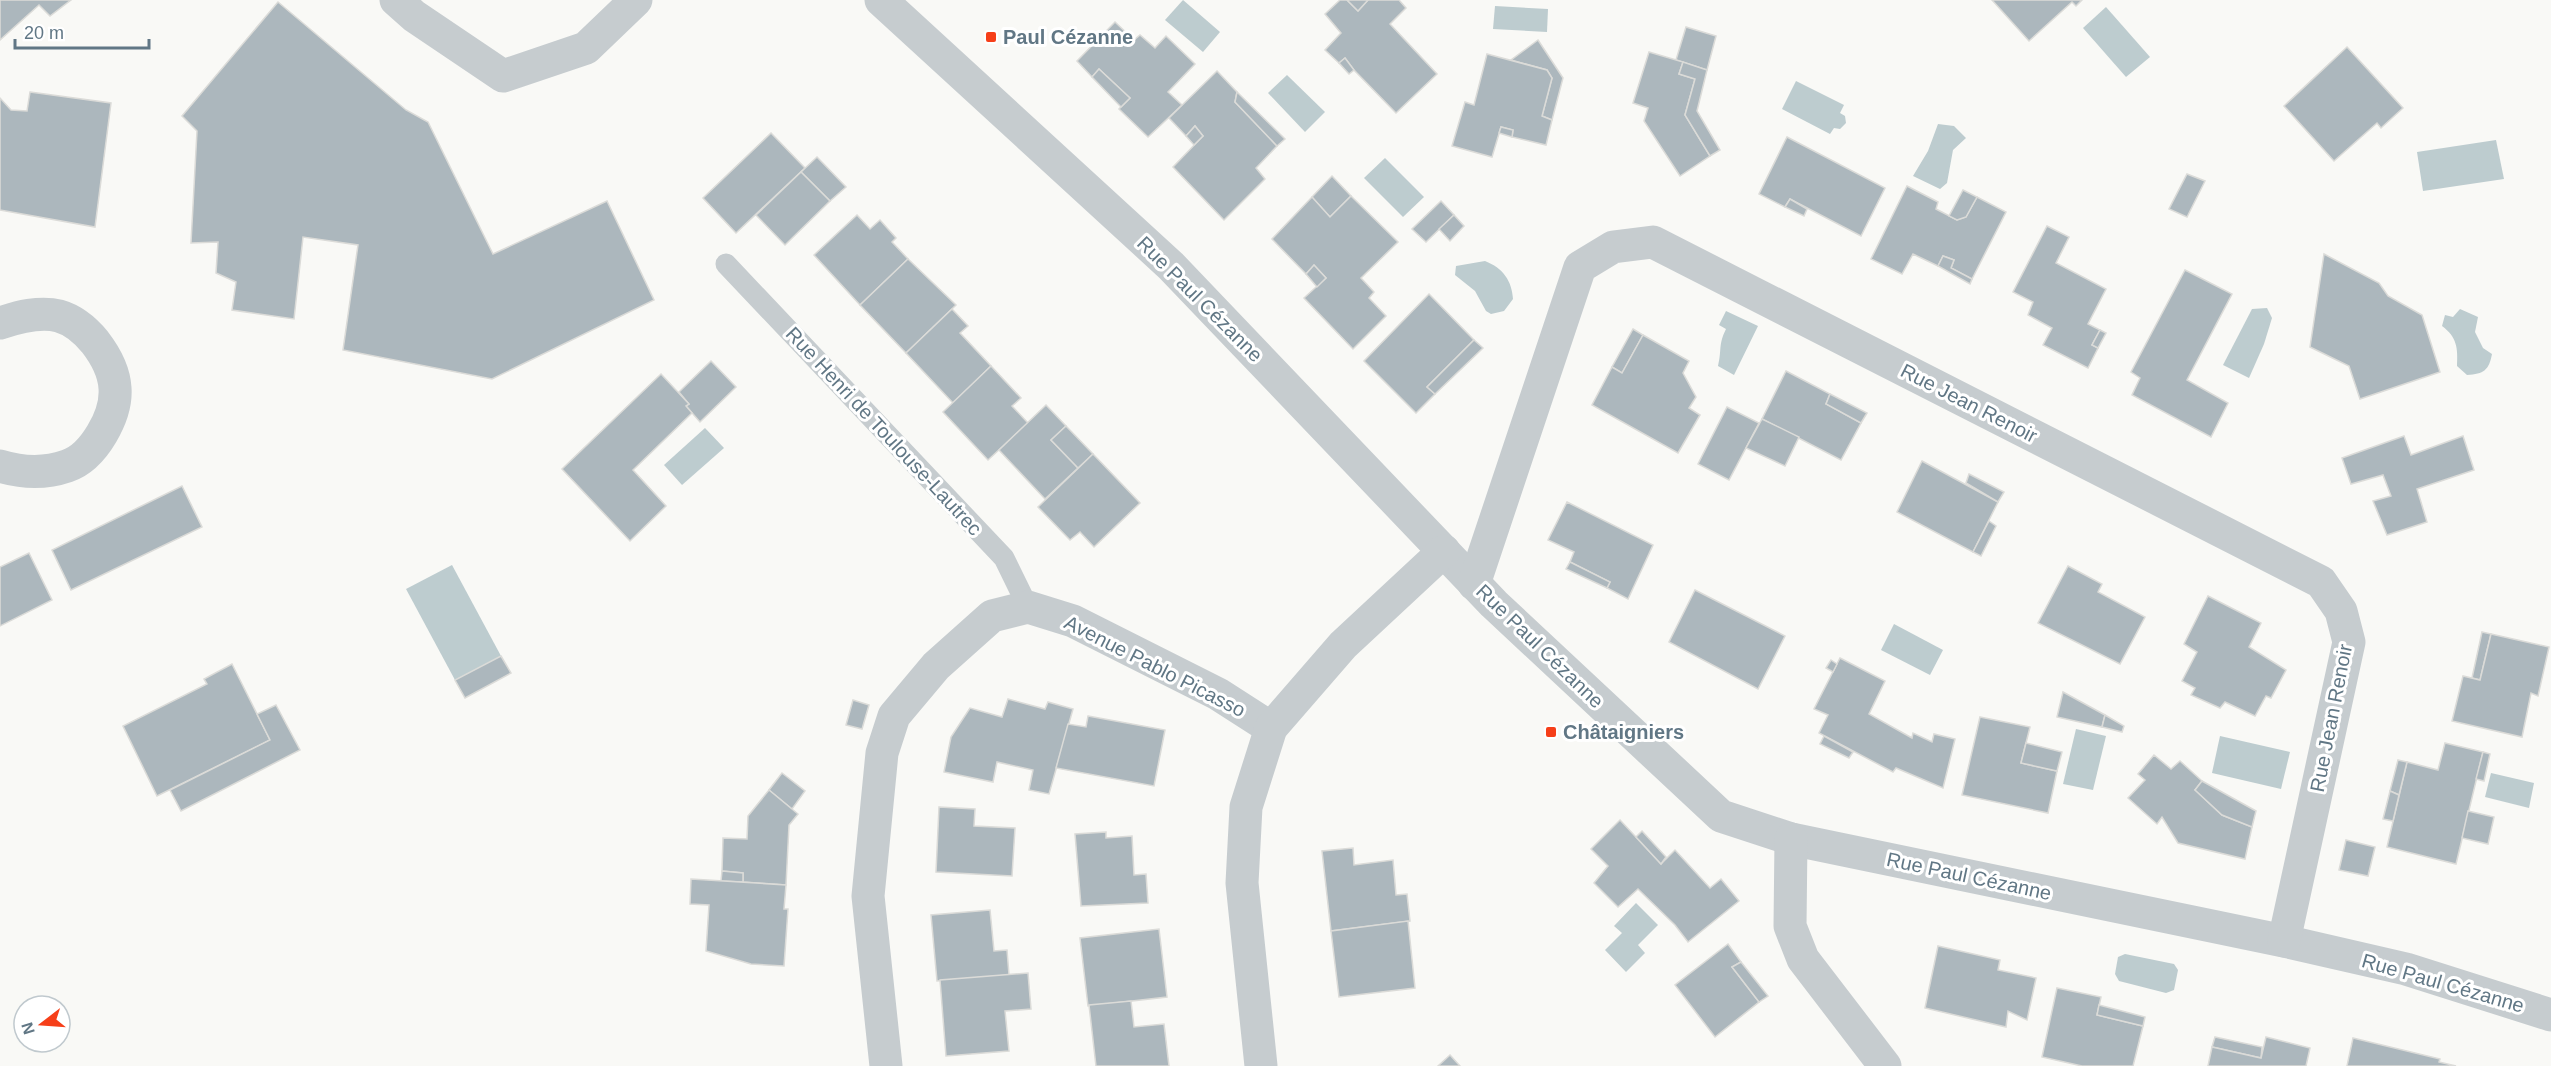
<svg xmlns="http://www.w3.org/2000/svg" width="2551" height="1066" font-family="Arial,sans-serif">
  <style>
    .water { fill: #bdcccf }
    .building { fill: #acb7bd; stroke: #dbdbd8; stroke-width: 1.5 }
    .lines { fill: none; stroke-linecap: round; stroke-linejoin: round }
    .lane { stroke: #c6cccf; stroke-width: 21 }
    .street { stroke: #c6cccf; stroke-width: 33 }
    .poi-dot { fill: #f63f19; stroke: #fff; stroke-width: 2 }
    .labels { text-anchor: middle; dominant-baseline: central; stroke-width: 6; stroke-linejoin: round; paint-order: stroke }
    .poi-label { font-size: 20px; font-weight: bold; fill: #617785; stroke: #fff; text-anchor: start }
    .street-label { font-size: 20px; fill: #617785; stroke: #fff }
  </style>
  <rect width="100%" height="100%" fill="#f9f9f6"/>
  <!-- water -->
  <g class="water">
    <polygon points="1183,0 1220,32 1203,52 1165,20"/>
    <polygon points="1495,6 1548,9 1547,32 1493,29"/>
    <polygon points="2106,7 2150,57 2126,77 2083,28"/>
    <polygon points="1287,75 1325,112 1305,132 1268,93"/>
    <polygon points="1796,81 1844,105 1840,113 1845,116 1846,123 1840,129 1834,128 1830,134 1782,109"/>
    <polygon points="1938,124 1954,126 1966,138 1953,150 1947,183 1940,189 1913,176 1928,151"/>
    <polygon points="2496,140 2504,179 2423,191 2417,152"/>
    <polygon points="1385,158 1424,197 1403,217 1364,178"/>
    <path d="M1485 261C1503 268 1512 281 1513 299L1504 311 1491 314 1486 311 1475 291 1455 275 1456 266Z"/>
    <polygon points="2267,308 2272,318 2264,344 2249,378 2223,365 2252,309"/>
    <path d="M2460 309 2478 317 2475 332 2483 348 2492 354C2489 370 2484 374 2467 375L2457 366C2458 348 2457 337 2442 326L2445 315 2453 317Z"/>
    <path d="M1726 311 1758 326 1734 375 1718 366C1722 350 1718 345 1726 329L1719 325Z"/>
    <polygon points="705,428 724,448 682,485 664,465"/>
    <polygon points="452,565 501,656 455,680 406,589"/>
    <polygon points="1894,624 1943,650 1930,675 1881,650"/>
    <polygon points="2076,729 2106,736 2093,790 2063,784"/>
    <polygon points="2220,736 2290,752 2281,789 2212,773"/>
    <polygon points="2491,773 2534,783 2529,808 2485,797"/>
    <polygon points="1636,903 1658,925 1638,945 1645,953 1626,972 1605,950 1622,933 1614,926"/>
    <polygon points="2125,954 2174,964 2178,970 2174,990 2166,993 2119,981 2115,974 2118,957"/>
  </g>
  <!-- building -->
  <g class="building">
    <polygon points="0,0 71,0 50,16 39,5 0,40"/>
    <polygon points="1340,0 1347,0 1358,11 1368,0 1399,0 1406,8 1390,24 1437,74 1396,113 1354,70 1345,58 1339,63 1325,50 1341,33 1325,14"/>
    <polygon points="1347,0 1368,0 1358,11"/>
    <polygon points="1992,0 2082,0 2076,6 2072,2 2029,41"/>
    <polygon points="278,2 406,110 428,122 493,254 607,201 654,300 492,379 343,350 358,245 303,237 294,319 232,310 236,282 216,273 218,242 191,243 197,131 182,116"/>
    <polygon points="1115,22 1134,40 1140,35 1155,48 1166,36 1195,64 1168,92 1182,105 1148,137 1119,109 1130,98 1099,69 1092,77 1077,61"/>
    <polygon points="1686,27 1716,36 1707,70 1676,60"/>
    <polygon points="1538,40 1563,78 1552,120 1542,116 1552,78 1547,70 1511,60"/>
    <polygon points="2347,47 2403,108 2381,128 2377,123 2334,161 2284,106"/>
    <polygon points="1649,52 1683,62 1679,74 1695,79 1685,115 1710,156 1680,176 1644,121 1648,108 1633,103"/>
    <polygon points="1487,54 1547,70 1552,78 1542,116 1552,120 1546,145 1512,137 1513,130 1501,127 1492,157 1452,146 1465,102 1474,105"/>
    <polygon points="1345,58 1354,70 1349,74 1339,63"/>
    <polygon points="1683,62 1707,70 1697,111 1720,150 1710,156 1685,115 1695,79 1679,74"/>
    <polygon points="1099,69 1130,98 1121,107 1092,77"/>
    <polygon points="1217,71 1237,92 1235,102 1277,146 1256,168 1265,179 1224,220 1173,167 1203,136 1195,126 1186,136 1169,118"/>
    <polygon points="30,92 111,103 95,227 0,210 0,98 11,110 27,111"/>
    <polygon points="1237,92 1285,139 1277,146 1235,102"/>
    <polygon points="1195,126 1203,136 1194,145 1186,136"/>
    <polygon points="1501,127 1513,130 1512,137 1499,133"/>
    <polygon points="771,133 805,168 736,233 703,198"/>
    <polygon points="1787,137 1885,188 1861,236 1790,199 1785,207 1759,194"/>
    <polygon points="817,157 846,187 830,201 801,172"/>
    <polygon points="801,172 830,201 785,245 756,215"/>
    <polygon points="2187,174 2205,181 2187,217 2169,209"/>
    <polygon points="1332,176 1351,196 1330,217 1312,197"/>
    <polygon points="1907,186 1938,202 1936,209 1957,220 1966,217 1977,197 2006,212 1972,279 1951,268 1954,260 1943,256 1938,266 1913,254 1902,274 1871,259"/>
    <polygon points="1963,190 1977,197 1966,217 1957,220 1949,216"/>
    <polygon points="1351,196 1398,242 1361,278 1374,292 1369,298 1386,316 1353,349 1304,298 1326,278 1314,265 1306,274 1272,239 1312,197 1330,217"/>
    <polygon points="1790,199 1807,209 1804,216 1785,207"/>
    <polygon points="1441,201 1454,215 1426,242 1412,229"/>
    <polygon points="857,215 870,229 880,220 896,238 892,242 908,259 860,305 814,255"/>
    <polygon points="1454,215 1464,226 1450,241 1439,229"/>
    <polygon points="2047,226 2069,237 2056,263 2106,289 2088,324 2100,330 2092,345 2098,348 2088,368 2043,345 2052,328 2028,315 2033,302 2013,292"/>
    <polygon points="2324,254 2379,283 2388,296 2422,315 2440,372 2360,399 2349,366 2310,347"/>
    <polygon points="1943,256 1954,260 1951,268 1972,279 1970,284 1938,266"/>
    <polygon points="908,259 956,305 906,353 860,305"/>
    <polygon points="1314,265 1326,278 1317,287 1306,274"/>
    <polygon points="2185,270 2232,294 2187,380 2228,403 2211,437 2132,395 2140,378 2131,372"/>
    <polygon points="1429,294 1474,340 1427,387 1435,394 1416,413 1364,361"/>
    <polygon points="952,309 968,326 960,333 991,366 953,403 906,353"/>
    <polygon points="1633,329 1643,335 1622,373 1612,367"/>
    <polygon points="2100,330 2106,333 2098,348 2092,345"/>
    <polygon points="1643,335 1689,361 1683,373 1696,397 1689,408 1700,415 1678,453 1592,405 1612,367 1622,373"/>
    <polygon points="1474,340 1483,348 1435,394 1427,387"/>
    <polygon points="711,361 736,387 700,422 686,406 689,404 679,392"/>
    <polygon points="991,366 1021,398 1012,406 1028,423 988,460 943,412"/>
    <polygon points="1786,371 1830,394 1826,404 1861,423 1841,460 1762,419"/>
    <polygon points="661,374 689,404 686,406 692,413 633,470 666,506 630,541 562,469"/>
    <polygon points="1830,394 1867,413 1861,423 1826,404"/>
    <polygon points="1046,405 1066,426 1051,440 1078,468 1045,499 999,450"/>
    <polygon points="1727,407 1759,423 1729,480 1698,464"/>
    <polygon points="1762,419 1799,437 1785,466 1746,448"/>
    <polygon points="1066,426 1093,454 1078,468 1051,440"/>
    <polygon points="2404,436 2411,455 2463,436 2474,470 2417,489 2427,522 2387,535 2373,501 2391,496 2383,475 2351,484 2342,458"/>
    <polygon points="1093,454 1140,503 1094,547 1080,532 1070,540 1038,507"/>
    <polygon points="1922,461 1998,502 1973,552 1897,512"/>
    <polygon points="1969,474 2004,492 1998,502 1966,483"/>
    <polygon points="182,486 202,527 71,590 52,550"/>
    <polygon points="1567,502 1653,545 1628,599 1607,588 1610,582 1570,562 1574,552 1548,540"/>
    <polygon points="1989,521 1996,526 1981,556 1973,552"/>
    <polygon points="29,553 52,600 0,626 0,567"/>
    <polygon points="1570,562 1610,582 1607,588 1566,569"/>
    <polygon points="2068,566 2102,584 2098,592 2145,617 2120,664 2038,623"/>
    <polygon points="1695,590 1785,636 1758,689 1669,642"/>
    <polygon points="2208,596 2261,623 2249,647 2286,670 2271,698 2266,696 2255,716 2225,702 2220,708 2191,695 2195,688 2182,681 2197,652 2184,644"/>
    <polygon points="2482,632 2491,634 2480,680 2472,678"/>
    <polygon points="2491,634 2549,647 2538,696 2531,693 2522,737 2452,721 2463,676 2480,680"/>
    <polygon points="501,656 511,673 465,698 455,680"/>
    <polygon points="1840,658 1885,681 1869,714 1912,738 1913,733 1932,742 1934,734 1955,739 1943,788 1896,768 1893,772 1819,733 1828,715 1814,709"/>
    <polygon points="1831,660 1837,664 1833,672 1826,668"/>
    <polygon points="232,664 270,740 157,796 123,726 207,684 204,679"/>
    <polygon points="2063,692 2105,715 2102,727 2057,717"/>
    <polygon points="1008,699 1045,709 1048,702 1073,709 1049,794 1029,790 1033,770 997,762 993,782 944,772 951,737 970,708 1002,717"/>
    <polygon points="853,700 869,705 862,729 846,725"/>
    <polygon points="276,705 300,750 181,811 170,790 270,740 257,714"/>
    <polygon points="2105,715 2124,726 2122,732 2102,727"/>
    <polygon points="1088,716 1165,730 1154,786 1056,768 1068,724 1086,727"/>
    <polygon points="1980,717 2030,727 2021,763 2057,771 2048,813 1962,795"/>
    <polygon points="1824,736 1853,752 1849,758 1820,744"/>
    <polygon points="2026,743 2062,752 2057,771 2021,763"/>
    <polygon points="2445,743 2483,752 2456,864 2387,847 2407,762 2438,770"/>
    <polygon points="2483,752 2490,754 2484,781 2476,779"/>
    <polygon points="2154,755 2171,769 2180,761 2202,781 2195,790 2222,815 2252,827 2245,859 2178,843 2162,817 2157,824 2128,798 2145,780 2138,774"/>
    <polygon points="2398,760 2407,762 2399,795 2390,791"/>
    <polygon points="782,773 805,791 792,809 769,790"/>
    <polygon points="2202,781 2256,811 2252,827 2222,815 2195,790"/>
    <polygon points="769,790 798,814 789,825 786,885 743,882 743,873 722,871 723,838 747,839 748,816"/>
    <polygon points="2390,791 2399,795 2393,821 2383,819"/>
    <polygon points="939,807 975,809 974,826 1015,828 1012,876 936,872"/>
    <polygon points="2468,811 2494,817 2488,844 2462,838"/>
    <polygon points="1620,820 1661,864 1675,850 1710,888 1721,879 1739,901 1688,942 1675,925 1638,889 1618,907 1594,883 1608,866 1591,849"/>
    <polygon points="1642,831 1666,857 1661,864 1636,837"/>
    <polygon points="1106,832 1106,838 1132,836 1134,875 1146,874 1148,903 1081,906 1075,834"/>
    <polygon points="2346,840 2375,847 2368,876 2339,870"/>
    <polygon points="1353,848 1354,865 1393,860 1396,895 1407,894 1410,921 1331,931 1322,851"/>
    <polygon points="722,871 743,873 743,882 721,881"/>
    <polygon points="691,879 786,885 784,909 788,909 784,966 751,964 706,951 709,905 690,904"/>
    <polygon points="990,910 994,951 1007,950 1009,975 937,981 931,915"/>
    <polygon points="1408,921 1415,988 1339,997 1331,931"/>
    <polygon points="1159,929 1167,997 1088,1006 1080,938"/>
    <polygon points="1728,944 1741,962 1732,967 1759,1002 1715,1037 1675,985"/>
    <polygon points="1938,946 2000,960 1998,970 2036,978 2027,1020 2008,1011 2006,1027 1925,1008"/>
    <polygon points="1741,962 1768,996 1759,1002 1732,967"/>
    <polygon points="1028,973 1031,1009 1005,1011 1009,1051 946,1056 940,980"/>
    <polygon points="2057,988 2101,997 2097,1015 2143,1026 2133,1066 2082,1066 2042,1057"/>
    <polygon points="1131,1001 1134,1027 1164,1024 1169,1066 1096,1066 1089,1005"/>
    <polygon points="2099,1005 2145,1017 2143,1026 2097,1015"/>
    <polygon points="2215,1037 2262,1047 2261,1058 2212,1047"/>
    <polygon points="2266,1037 2310,1048 2306,1066 2208,1066 2212,1047 2261,1058"/>
    <polygon points="2353,1038 2440,1059 2439,1062 2456,1066 2347,1066"/>
    <polygon points="1450,1055 1460,1066 1438,1066"/>
  </g>
  <g class="lines">
    <!-- lane -->
    <polyline class="lane" points="726,264 1004,558 1028,607"/>
    <!-- street -->
    <g class="street">
      <polyline points="396,0 414,16 503,76 586,48 636,0"/>
      <polyline points="881,0 1171,266 1494,604 1721,816 1791,839 2284,941 2406,969 2551,1015"/>
      <path d="M0 323C18 317 40 311 59 316 73 320 86 331 95 342 105 355 114 371 115 388 117 415 94 457 67 466 44 474 23 473 0 466"/>
      <polyline points="1474,584 1580,267 1613,247 1653,242 2321,582 2341,611 2349,642 2284,941"/>
      <polyline points="1791,839 1790,926 1803,959 1885,1066"/>
      <polyline points="886,1066 868,896 882,753 894,716 936,666 992,616 1028,607 1073,621 1218,694 1271,728"/>
      <polyline points="1261,1066 1242,883 1246,807 1271,728 1343,645 1444,551"/>
    </g>
  </g>
  <!-- markers -->
  <g class="poi-dot">
    <rect x="985" y="31" width="12" height="12" rx="3"/>
    <rect x="1545" y="726" width="12" height="12" rx="3"/>
  </g>
  <g class="labels">
    <!-- poi labels -->
    <g class="poi-label">
      <text x="1003" y="37">Paul Cézanne</text>
      <text x="1563" y="732">Châtaigniers</text>
    </g>
    <!-- street labels -->
    <g class="street-label">
      <text transform="translate(1200 299) rotate(45)">Rue Paul Cézanne</text>
      <text transform="translate(1969 403) rotate(27)">Rue Jean Renoir</text>
      <text transform="translate(884 431) rotate(47)">Rue Henri de Toulouse-Lautrec</text>
      <text transform="translate(1540 646) rotate(44)">Rue Paul Cézanne</text>
      <text transform="translate(1155 666) rotate(27)">Avenue Pablo Picasso</text>
      <text transform="translate(2331 718) rotate(-79)">Rue Jean Renoir</text>
      <text transform="translate(1969 876) rotate(12)">Rue Paul Cézanne</text>
      <text transform="translate(2443 983) rotate(16)">Rue Paul Cézanne</text>
    </g>
  </g>
  <!-- north arrow -->
  <g transform="translate(42 1024) rotate(253)"><circle r="28" fill="#ffffff" stroke="#c0c9ce" stroke-width="1.5"/>
  <path d="M0-4.5L10 22L0 15L-10 22Z" fill="#f63f19"/>
  <text y="-9" font-size="16" font-weight="bold" text-anchor="middle" fill="#617785">N</text>
  </g>
  <!-- scale -->
  <path d="M15 39v9h134v-9" fill="none" stroke="#617785" stroke-width="3"/>
  <text x="24" y="39" font-size="18" fill="#617785" stroke="#ffffff" stroke-width="4.5" paint-order="stroke">20 m</text>
</svg>
